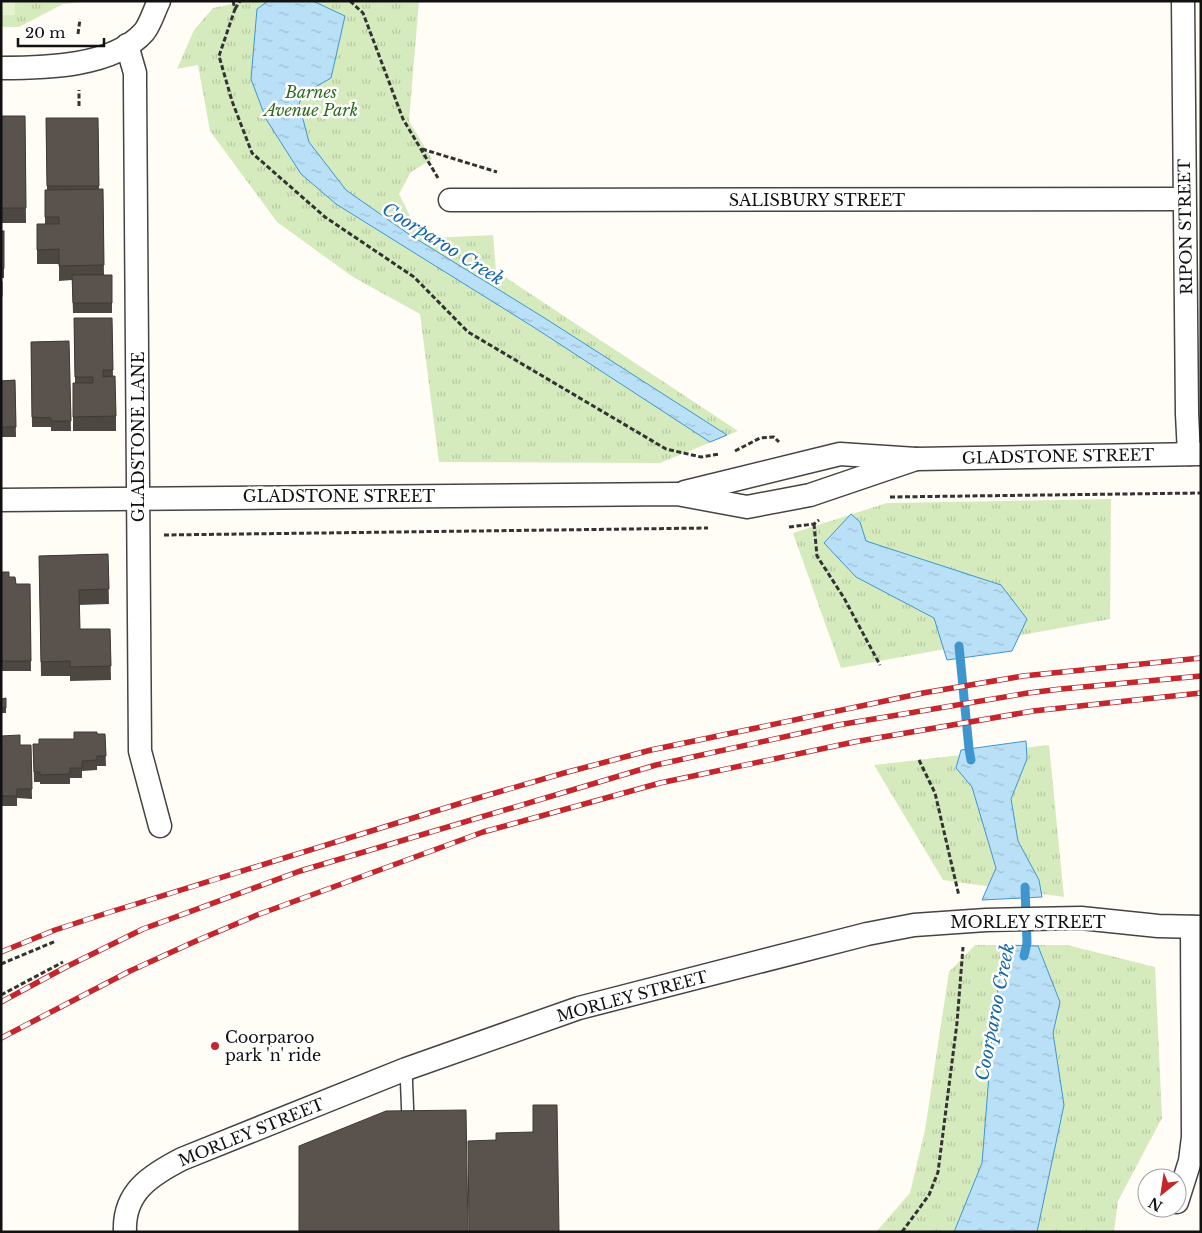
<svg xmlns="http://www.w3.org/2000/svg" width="1202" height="1233" font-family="'Libre Baskerville',serif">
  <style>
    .park { fill: url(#park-tufts) }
    .pitch { fill: #e6f2cf }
    .water { fill: url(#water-ripples); stroke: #3f96cf }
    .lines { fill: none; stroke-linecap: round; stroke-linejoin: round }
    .stream { stroke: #3f96cf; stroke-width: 9 }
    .lane-casing { stroke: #444; stroke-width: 14 }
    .street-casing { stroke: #444; stroke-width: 25 }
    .path { stroke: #333; stroke-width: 3; stroke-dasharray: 5 2.5; stroke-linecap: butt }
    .lane { stroke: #fff; stroke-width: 11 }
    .street { stroke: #fff; stroke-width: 22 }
    .rail-casing { stroke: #c4262e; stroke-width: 5.5 }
    .rail { stroke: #fff; stroke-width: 4; stroke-dasharray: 11; stroke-linecap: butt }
    .wall { fill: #4d4742 }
    .building { fill: #5a524d; stroke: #3f3936 }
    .poi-dot { fill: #c4262e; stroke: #fff; stroke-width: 2 }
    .labels { text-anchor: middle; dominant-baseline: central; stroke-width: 5; stroke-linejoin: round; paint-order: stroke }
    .park-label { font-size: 16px; font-style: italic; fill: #2f6b1f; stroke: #fff }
    .street-label { font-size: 16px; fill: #111; stroke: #fff }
    .poi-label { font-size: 16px; fill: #111; stroke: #fff; text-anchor: start }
    .water-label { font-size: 18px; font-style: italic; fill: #1768a6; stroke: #fff }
  </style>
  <defs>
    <pattern id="park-tufts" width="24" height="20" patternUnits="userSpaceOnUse" patternTransform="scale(1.25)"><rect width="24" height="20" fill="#d5ebbd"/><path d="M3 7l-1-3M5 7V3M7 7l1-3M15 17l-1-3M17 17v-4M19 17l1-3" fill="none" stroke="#b6c8a1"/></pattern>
    <pattern id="water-ripples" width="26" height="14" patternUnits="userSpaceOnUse" patternTransform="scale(1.25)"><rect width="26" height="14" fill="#b9e0f7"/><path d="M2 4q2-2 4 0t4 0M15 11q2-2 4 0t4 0" fill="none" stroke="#9ebfd3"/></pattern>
  </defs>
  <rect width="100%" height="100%" fill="#fffdf5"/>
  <!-- park -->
  <g class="park">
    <polygon points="1,1 93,1 63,4 19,27 1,27"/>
    <polygon points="246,1 419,1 409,121 432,159 411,172 399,194 411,218 430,238 493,235 496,271 738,431 660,463 439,462 420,314 353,277 277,222 210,131 198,65 177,69 194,30 213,8"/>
    <polygon points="1111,499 1110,619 841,668 793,533 887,503"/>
    <polygon points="1049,745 1064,897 943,880 874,765"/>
    <polygon points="975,945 1067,945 1155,967 1162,1118 1118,1201 1114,1232 876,1232 910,1193 925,1130 949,972"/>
  </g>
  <!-- pitch -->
  <rect class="pitch" x="1" y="1" width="14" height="14"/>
  <!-- water -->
  <g class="water">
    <polygon points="268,1 313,1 345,16 331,78 303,94 299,104 309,142 346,190 410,235 543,317 727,435 710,442 535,328 336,204 301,174 266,119 251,79 257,9"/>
    <polygon points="851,514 860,522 866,541 1001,585 1027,619 1012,651 947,660 934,618 856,577 824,543"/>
    <polygon points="1026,741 1027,759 1011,799 1018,841 1039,880 1042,897 982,900 996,868 972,787 956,768 961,750"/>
    <polygon points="1004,945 1038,946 1060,1002 1053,1033 1064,1105 1037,1232 954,1232 982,1163 993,1025"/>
  </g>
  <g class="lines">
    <!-- stream -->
    <g class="stream">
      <polyline points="959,646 969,749 971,760"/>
      <polyline points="1024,956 1027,943 1025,887"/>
    </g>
    <!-- lane casing -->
    <g class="lane-casing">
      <polyline id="lane" points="406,1069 408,1120"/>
    </g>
    <!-- street casing -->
    <g class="street-casing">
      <g id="street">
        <polyline points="1183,1 1187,414 1189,454"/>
        <polyline points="127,45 135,73 135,86 140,751 160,826"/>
        <path d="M1 68C44 68 113 67 144 32 150 25 154 11 159 1"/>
        <polyline points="450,200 1184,199"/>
        <polyline points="685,492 840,454 916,459 1201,454"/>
        <polyline points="1,500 677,494 747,507 810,495 916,459"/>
        <polyline points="1177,1202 1190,1161 1193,1137 1192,927"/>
        <path d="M125 1232C123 1192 151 1175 182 1159L406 1069 579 1008 867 934 914 925 986 920 1081 918 1158 926 1201 927"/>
      </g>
    </g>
    <!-- path -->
    <g class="path">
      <polyline points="233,1 235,9 219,56 232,101 252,153 325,217 414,277 468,332 666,449 701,457 720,454"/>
      <polyline points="350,1 363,13 403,119 438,178"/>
      <polyline points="235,9 240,1"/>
      <polyline points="78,34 80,19"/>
      <polyline points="79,106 79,90"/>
      <polyline points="422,149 497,172"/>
      <polyline points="735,451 760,438 774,437 779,442"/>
      <polyline points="890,497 1201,493"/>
      <polyline points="814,524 817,556 844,598 880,665"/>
      <polyline points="789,527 814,524 819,520"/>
      <polyline points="164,535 708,528"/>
      <polyline points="919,760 935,793 959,896"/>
      <polyline points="1,964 56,941"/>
      <polyline points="1,995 63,962"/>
      <polyline points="902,1232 929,1195 938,1172 957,1023 963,947"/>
    </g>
    <!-- lane -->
    <use href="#lane" class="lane"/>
    <!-- street -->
    <use href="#street" class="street"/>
    <!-- rail casing -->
    <g class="rail-casing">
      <g id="rail">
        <polyline points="1,952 55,930 107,913 471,800 564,773 651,750 923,693 1023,676 1201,658"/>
        <polyline points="1,1002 66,967 143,929 300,871 656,765 838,725 1028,693 1061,689 1201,676"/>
        <polyline points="1,1038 130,971 196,941 257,915 483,832 660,783 854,742 1033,711 1201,693"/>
      </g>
    </g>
    <!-- rail -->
    <use href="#rail" class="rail"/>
  </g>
  <!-- wall -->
  <g class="wall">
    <polygon points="1,116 25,116 26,223 1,223"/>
    <polygon points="46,118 98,118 99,189 103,189 104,275 112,275 112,313 73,313 72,280 59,281 59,264 37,264 37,224 45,224 45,190 47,190"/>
    <polygon points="1,231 4,268 4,278 1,278"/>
    <polygon points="74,318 112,318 113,376 116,416 116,431 73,431 73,383 75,383"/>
    <polygon points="69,341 71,431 51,431 51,427 32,427 31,342"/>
    <polygon points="15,380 16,437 1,437 1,381"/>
    <polygon points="108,554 109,604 79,605 80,629 110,629 111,680 70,681 70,676 41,676 39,556"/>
    <polygon points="1,572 9,577 16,584 30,584 31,671 1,671"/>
    <polygon points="1,699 6,708 6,713 1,713"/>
    <polygon points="97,734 105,734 106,766 97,766 97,770 82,771 82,778 70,778 70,784 40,784 40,782 34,782 33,744 39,744 74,739"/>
    <polygon points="1,736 20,745 31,745 32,799 17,798 17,806 1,806"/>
  </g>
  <!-- building -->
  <g class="building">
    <polygon points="1,116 25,116 26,208 1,208"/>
    <polygon points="46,118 98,118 99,186 47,186"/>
    <polygon points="103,189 104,265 59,266 59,249 37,250 37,224 59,224 59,217 45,217 45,190"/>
    <rect x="1" y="231" width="3" height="37"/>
    <polygon points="72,275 112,275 112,303 73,303"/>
    <rect x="1" y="282" width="1" height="14"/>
    <polygon points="74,318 112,318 113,370 103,370 103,377 115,376 116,416 73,417 73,383 93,383 93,377 75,377"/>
    <polygon points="69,341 71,421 51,421 51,418 32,417 31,342"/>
    <polygon points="15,380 16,427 1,427 1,381"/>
    <polygon points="108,554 109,589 79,590 80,629 110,629 111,666 70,667 70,661 41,662 39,556"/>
    <polygon points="1,572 9,572 9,577 15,577 16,584 30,584 31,661 1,661"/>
    <polygon points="6,698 6,708 1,708 1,699"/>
    <polygon points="74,732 97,732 97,734 105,734 106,756 97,756 97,760 82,761 82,768 70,768 70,774 40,775 40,772 34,772 33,744 39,744 39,739 74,739"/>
    <polygon points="20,735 20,745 31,745 32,789 17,789 17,796 1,796 1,736"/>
    <polygon points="533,1105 557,1105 559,1232 469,1232 468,1141 496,1140 496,1133 533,1132"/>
    <polygon points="466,1110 468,1232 299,1232 299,1146 386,1111"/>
  </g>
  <!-- markers -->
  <circle class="poi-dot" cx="215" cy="1046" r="5"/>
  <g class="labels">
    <!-- park labels -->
    <g class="park-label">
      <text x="311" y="92">Barnes<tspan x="311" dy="18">Avenue Park</tspan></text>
    </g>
    <!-- street labels -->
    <g class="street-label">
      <text x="817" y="200">SALISBURY STREET</text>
      <text transform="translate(1185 227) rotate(-91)">RIPON STREET</text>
      <text transform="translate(138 437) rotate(-90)">GLADSTONE LANE</text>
      <text transform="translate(1058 456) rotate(-1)">GLADSTONE STREET</text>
      <text x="339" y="496">GLADSTONE STREET</text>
      <text x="1028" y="922">MORLEY STREET</text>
      <text transform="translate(632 996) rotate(-15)">MORLEY STREET</text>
      <text transform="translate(251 1132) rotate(-22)">MORLEY STREET</text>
    </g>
    <!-- poi labels -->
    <g class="poi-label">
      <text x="225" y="1037">Coorparoo<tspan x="225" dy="18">park 'n' ride</tspan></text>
    </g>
    <!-- water labels -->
    <g class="water-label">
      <text transform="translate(443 244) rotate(32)">Coorparoo Creek</text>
      <text transform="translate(995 1012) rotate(-79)">Coorparoo Creek</text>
    </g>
  </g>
  <!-- border -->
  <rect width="1202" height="1233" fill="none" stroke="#111111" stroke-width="5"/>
  <!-- north arrow -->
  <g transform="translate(1162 1193) rotate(210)"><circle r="24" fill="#ffffff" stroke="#a0a0a0"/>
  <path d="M0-4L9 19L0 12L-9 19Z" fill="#c4262e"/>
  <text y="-8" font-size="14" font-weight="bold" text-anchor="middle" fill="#111111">N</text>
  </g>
  <!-- scale -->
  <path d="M18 38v8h86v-8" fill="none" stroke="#111111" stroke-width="2.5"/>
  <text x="25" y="38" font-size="15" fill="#111111" stroke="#ffffff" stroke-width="4" paint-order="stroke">20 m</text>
</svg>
